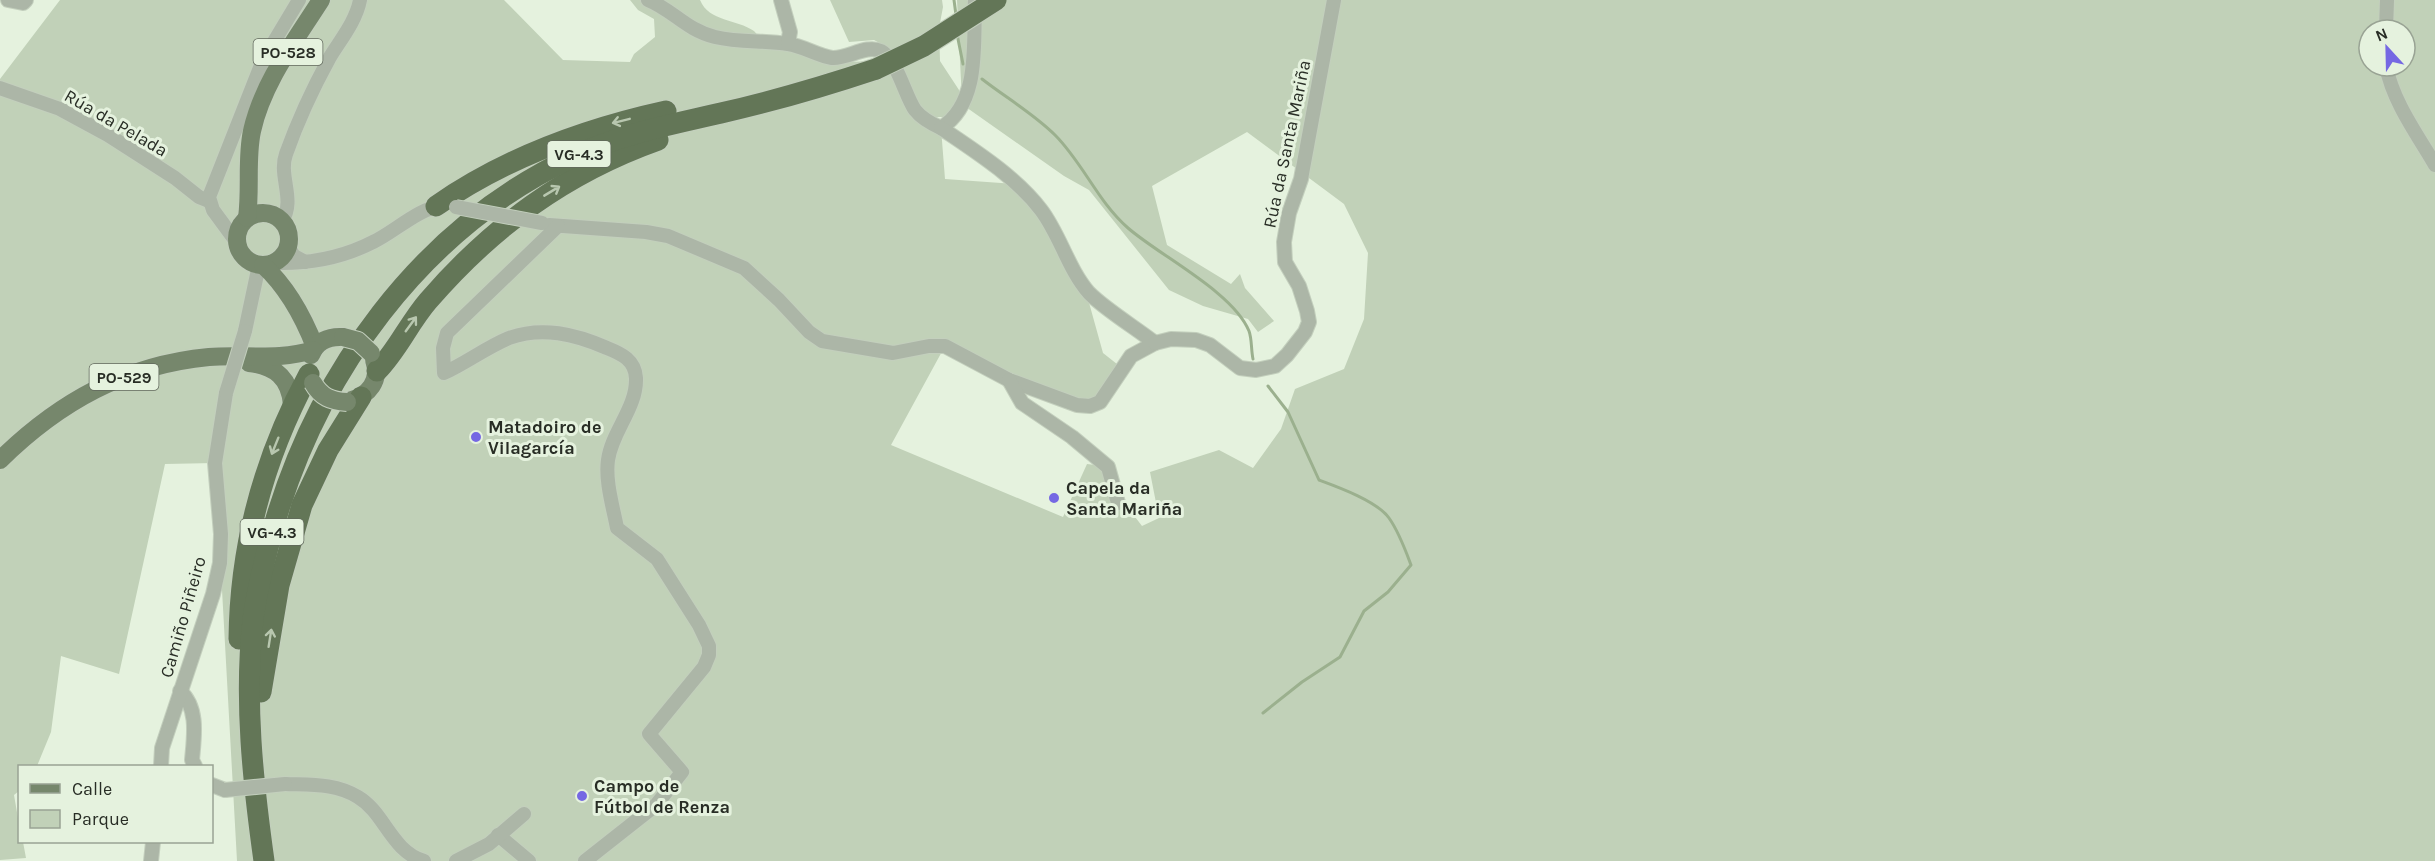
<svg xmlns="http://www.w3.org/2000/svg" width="2435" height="861" font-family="Karla,sans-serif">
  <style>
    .green { fill: #c1d1b8; fill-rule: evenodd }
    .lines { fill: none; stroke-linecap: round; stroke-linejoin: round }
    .stream { stroke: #9bb08e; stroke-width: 3 }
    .minor-casing { stroke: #c3cfbd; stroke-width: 16 }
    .major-casing { stroke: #c3cfbd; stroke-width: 20 }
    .highway-casing { stroke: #c3cfbd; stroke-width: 23 }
    .minor { stroke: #acb6a7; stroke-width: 14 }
    .major { stroke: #76876c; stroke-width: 18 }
    .highway { stroke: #637657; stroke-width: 21 }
    .minor-bridge-casing { stroke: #c3cfbd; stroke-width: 16; stroke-linecap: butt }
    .major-bridge-casing { stroke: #c3cfbd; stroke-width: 20; stroke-linecap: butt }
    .highway-bridge-casing { stroke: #c3cfbd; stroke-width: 23; stroke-linecap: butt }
    .minor-bridge { stroke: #acb6a7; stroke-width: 14 }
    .major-bridge { stroke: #76876c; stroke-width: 18 }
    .highway-bridge { stroke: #637657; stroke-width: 21 }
    .oneway { stroke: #b8c7af }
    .poi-dot { fill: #7568e3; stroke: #e5f2de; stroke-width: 2 }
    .labels { text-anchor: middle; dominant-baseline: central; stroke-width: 6; stroke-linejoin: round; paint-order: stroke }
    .shield { fill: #e5f2de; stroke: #61685c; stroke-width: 1.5 }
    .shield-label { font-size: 16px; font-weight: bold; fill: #282d25 }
    .street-label { font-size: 18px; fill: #282d25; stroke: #e5f2de }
    .poi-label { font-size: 18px; font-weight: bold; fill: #282d25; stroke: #e5f2de; text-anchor: start }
  </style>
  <rect width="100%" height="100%" fill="#e5f2de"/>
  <!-- green -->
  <path class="green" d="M60 0H504L563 60 630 62 634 54 655 37 654 19 638 10 630 0H700C709 22 737 19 754 31 757 34 760 39 762 43H775L825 63 873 61 897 72 915 111 941 128 945 179 1015 184 1041 210 1088 299 1103 353 1122 368 1100 402 1077 405 945 346 891 445 1063 517 1087 464 1112 467 1129 509 1142 526 1159 518 1150 472 1219 450 1253 468 1281 429 1295 389 1344 369 1364 319 1368 253 1344 204 1247 132 1152 186 1167 245 1231 284 1240 274 1245 288 1274 321 1258 332 1248 319 1203 306 1169 290 1089 190 1064 176 963 105 951 117H930L920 108 891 49 874 40 849 42 830 0H942L943 7 939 28 940 61 959 90 962 101 957 0H2435V861H237L215 463 165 464 119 674 61 656 51 732 37 766H20L19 791 14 795 19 824 20 842H23L26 858 0 860V79ZM2369 30H2405V66H2369Z"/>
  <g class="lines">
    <!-- stream -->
    <g class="stream">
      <polyline points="954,0 956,15"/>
      <polyline points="957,34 963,64"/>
      <path d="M982 79C1005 97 1034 114 1055 135 1083 163 1098 202 1128 228 1160 256 1233 292 1249 331 1252 339 1251 350 1253 359"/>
      <path d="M1263 713 1302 682 1340 657 1364 611 1388 592 1411 565C1405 549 1399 532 1389 518 1377 501 1338 487 1319 480L1288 412 1268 386"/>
    </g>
    <!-- minor casing -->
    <g class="minor-casing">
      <g id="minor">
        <polyline points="8,0 23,3 26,0"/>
        <path d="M648 0C673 10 686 30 715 37 740 43 764 40 788 44 803 46 818 56 832 58 848 59 866 44 881 51 897 59 905 96 915 110 922 119 932 124 941 128 981 102 973 43 975 0"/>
        <polyline points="781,0 790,32 788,43"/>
        <polyline points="2386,30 2387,0"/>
        <path d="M2386 66C2393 102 2417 134 2435 165"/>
        <polyline points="0,88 60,109 108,135 175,178 199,197 209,201"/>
        <path d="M282 221C296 200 278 176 286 154 298 120 313 88 330 57 341 39 356 21 360 0"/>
        <path d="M549 225 646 232 668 236 744 268 779 300 809 332 822 341 893 353 929 346H945L1009 380 1077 405 1090 406 1100 402 1131 356 1155 343C1136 328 1106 310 1089 293 1068 269 1060 235 1041 210 1016 177 975 151 941 128"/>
        <path d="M558 226 447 333 443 348 444 373C466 363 487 347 509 338 542 326 575 334 607 348 622 354 635 360 636 378 637 408 612 431 608 460 605 481 613 507 617 528L657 559 699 625 709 646V655L704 667 649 734 682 772 656 805 585 861"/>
        <polyline points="238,244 213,210 209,197 263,60 299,0"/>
        <polyline points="288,247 294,256 305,262"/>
        <path d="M274 263C308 264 342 258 373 242 393 233 420 207 442 206"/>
        <polyline points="245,331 259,265"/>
        <polyline points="1155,343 1171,339 1196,340 1210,345 1240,368 1256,370 1275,366 1287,355 1305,332 1309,322 1307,311 1299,286 1285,262 1284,242 1289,213 1301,179 1334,0"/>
        <polyline points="1009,380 1022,403 1072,437 1108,467 1118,503"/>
        <path d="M180 691C199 708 194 737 192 760L195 766"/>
        <polyline points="161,766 162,748 213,594 220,563 221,534 215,463 226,393"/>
        <path d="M285 784C310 785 335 783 358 797 385 813 391 851 424 861"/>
        <polyline points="212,785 225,790"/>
        <polyline points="498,835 529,861"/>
        <polyline points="151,861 153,842"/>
        <polyline points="456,861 489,844 524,814"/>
      </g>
    </g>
    <!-- major casing -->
    <g class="major-casing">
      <g id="major">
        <circle cx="263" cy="239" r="26"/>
        <path d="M247 218C251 189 246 159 252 131 263 82 295 41 321 0"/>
        <path d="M263 265C288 288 303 316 315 347"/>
        <path d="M311 355C316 342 328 336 343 337"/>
        <path d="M249 363C275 366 290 378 292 405"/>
        <path d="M349 401C369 396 381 380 374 360"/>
        <path d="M0 460C59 402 125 365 209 357 243 354 279 361 313 350"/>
      </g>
    </g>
    <!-- highway casing -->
    <g class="highway-casing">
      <g id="highway">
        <path d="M436 206C505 158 584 129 666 111"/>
        <path d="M377 371C397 351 409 323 428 301 492 227 565 173 658 140"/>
        <path d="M239 639C240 545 264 457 309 374"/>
        <polyline points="261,692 279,585 302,505 328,450 361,397"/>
        <path d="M264 861C253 782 244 700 253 620 256 592 264 564 271 536 315 375 420 229 573 157 620 134 670 125 721 113 774 101 825 86 876 69"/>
      </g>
    </g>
    <!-- minor -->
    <use href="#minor" class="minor"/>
    <!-- major -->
    <use href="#major" class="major"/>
    <!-- highway -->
    <use href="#highway" class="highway"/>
    <!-- minor-bridge casing -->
    <g class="minor-bridge-casing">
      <g id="minor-bridge">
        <polyline points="456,207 542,223"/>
        <polyline points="226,393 245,331"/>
        <polyline points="225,790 285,784"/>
      </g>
    </g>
    <!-- major-bridge casing -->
    <g class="major-bridge-casing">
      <g id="major-bridge">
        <polyline points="343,337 358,341 371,353"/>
        <path d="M313 383C321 397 331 401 347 402"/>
      </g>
    </g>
    <!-- highway-bridge casing -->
    <g class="highway-bridge-casing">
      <polyline id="highway-bridge" points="876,69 924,46 996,0"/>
    </g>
    <!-- minor-bridge -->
    <use href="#minor-bridge" class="minor-bridge"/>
    <!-- major-bridge -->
    <use href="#major-bridge" class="major-bridge"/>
    <!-- highway-bridge -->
    <use href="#highway-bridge" class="highway-bridge"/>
  </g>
  <!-- one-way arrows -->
  <defs><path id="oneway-shaft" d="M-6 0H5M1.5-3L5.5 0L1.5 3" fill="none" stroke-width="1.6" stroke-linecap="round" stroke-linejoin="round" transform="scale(1.5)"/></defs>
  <g class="oneway">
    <use href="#oneway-shaft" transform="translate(621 121) rotate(166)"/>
    <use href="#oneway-shaft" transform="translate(552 191) rotate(-31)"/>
    <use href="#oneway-shaft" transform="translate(411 324) rotate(-54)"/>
    <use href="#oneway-shaft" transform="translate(275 446) rotate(112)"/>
    <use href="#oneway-shaft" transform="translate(270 638) rotate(-81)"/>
  </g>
  <!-- markers -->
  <g class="poi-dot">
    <circle cx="476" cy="437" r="6"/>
    <circle cx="1054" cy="498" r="6"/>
    <circle cx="582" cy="796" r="6"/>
  </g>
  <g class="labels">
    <!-- shield labels -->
    <g class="shield">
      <rect x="253.5" y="39" width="69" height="26" rx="4.5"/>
      <rect x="547.5" y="141" width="63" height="26" rx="4.5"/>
      <rect x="89.5" y="364" width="69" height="26" rx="4.5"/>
      <rect x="240.5" y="519" width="63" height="26" rx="4.5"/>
    </g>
    <g class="shield-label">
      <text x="288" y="52">PO-528</text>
      <text x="579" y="154">VG-4.3</text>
      <text x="124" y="377">PO-529</text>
      <text x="272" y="532">VG-4.3</text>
    </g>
    <!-- street labels -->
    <g class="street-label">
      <text transform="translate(116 123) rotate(30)">Rúa da Pelada</text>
      <text transform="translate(1287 144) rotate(-78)">Rúa da Santa Mariña</text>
      <text transform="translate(183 617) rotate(-74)">Camiño Piñeiro</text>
    </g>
    <!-- poi labels -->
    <g class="poi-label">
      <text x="488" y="427">Matadoiro de<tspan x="488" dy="21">Vilagarcía</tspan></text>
      <text x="1066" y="488">Capela da<tspan x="1066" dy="21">Santa Mariña</tspan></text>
      <text x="594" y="786">Campo de<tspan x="594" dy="21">Fútbol de Renza</tspan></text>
    </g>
  </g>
  <!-- legend -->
  <rect x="18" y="765" width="195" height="78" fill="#e5f2de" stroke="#99a394" stroke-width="1.5"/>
  <rect x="30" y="784" width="30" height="9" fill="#76876c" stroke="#99a394" stroke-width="1.5"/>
  <text x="72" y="795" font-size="18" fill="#282d25">Calle</text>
  <rect x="30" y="810" width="30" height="18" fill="#c1d1b8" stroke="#99a394" stroke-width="1.5"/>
  <text x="72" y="825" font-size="18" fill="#282d25">Parque</text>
  <!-- north arrow -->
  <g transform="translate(2387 48) rotate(338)"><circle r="28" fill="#e5f2de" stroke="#99a394" stroke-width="1.5"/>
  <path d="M0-4.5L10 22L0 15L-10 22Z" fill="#7568e3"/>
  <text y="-9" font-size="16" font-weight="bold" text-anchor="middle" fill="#282d25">N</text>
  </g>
</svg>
